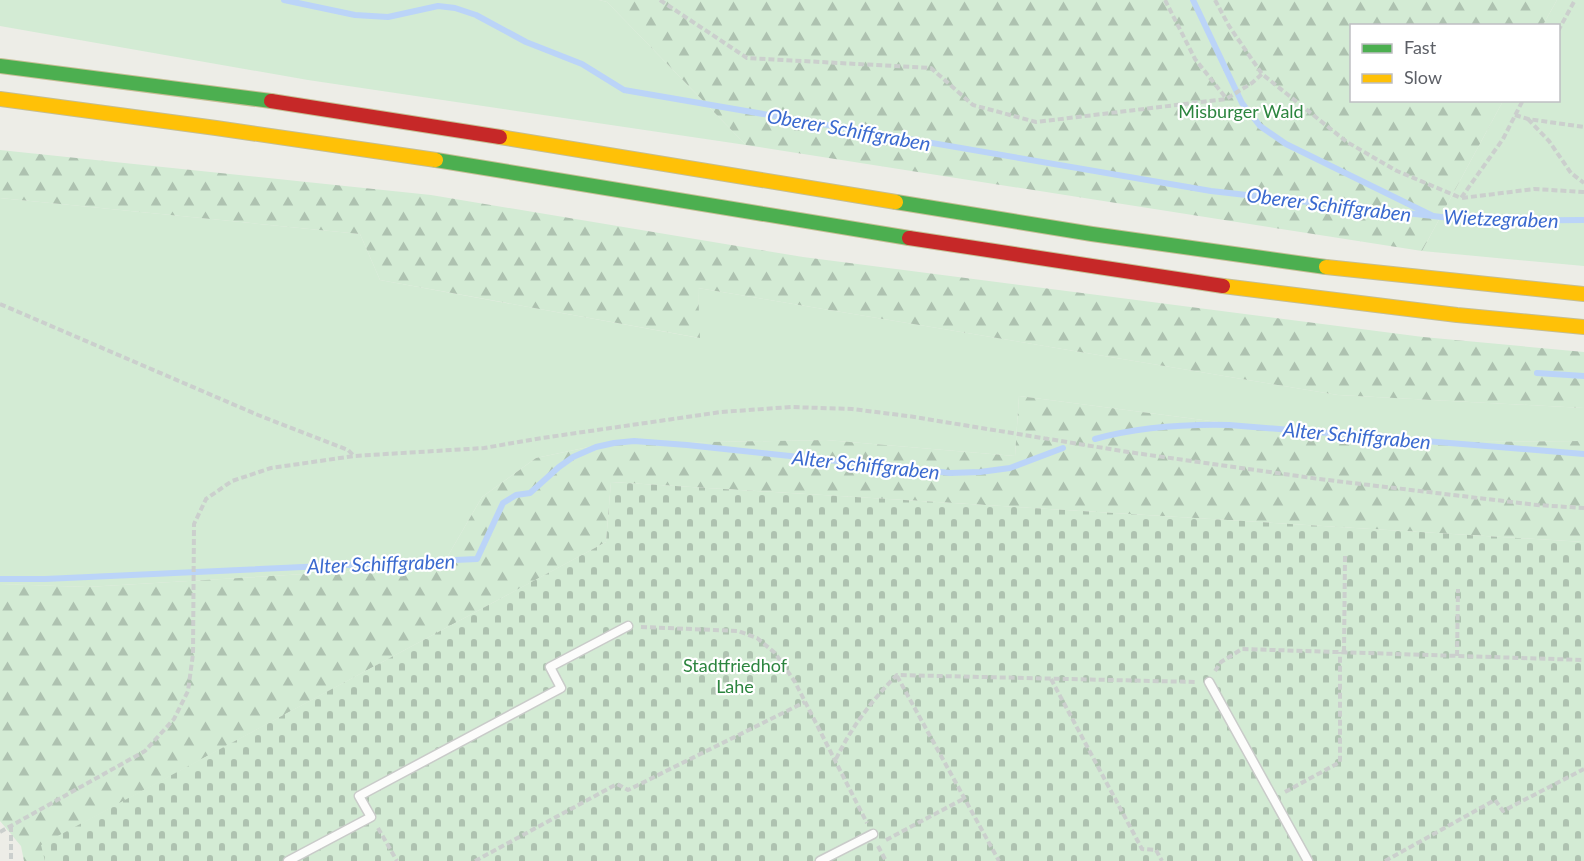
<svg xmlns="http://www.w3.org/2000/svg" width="1584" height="861" font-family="Lato,sans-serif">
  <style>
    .green { fill: #d3ebd4 }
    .forest { fill: url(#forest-firs) }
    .cemetery { fill: url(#cemetery-stones) }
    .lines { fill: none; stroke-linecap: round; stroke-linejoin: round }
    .stream { stroke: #bbd4f8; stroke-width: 6 }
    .lane-casing { stroke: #c9cbc9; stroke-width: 11 }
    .fast-casing { stroke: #c5be93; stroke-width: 16 }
    .slow-casing { stroke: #c5be93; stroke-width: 16 }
    .jam-casing { stroke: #c5be93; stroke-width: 16 }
    .path { stroke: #cbcfcd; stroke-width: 4; stroke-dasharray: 6 3; stroke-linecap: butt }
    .lane { stroke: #fcfcfb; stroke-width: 8 }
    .fast { stroke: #4caf50; stroke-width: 14 }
    .slow { stroke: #ffc107; stroke-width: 14 }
    .jam { stroke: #c62828; stroke-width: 14 }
    .labels { text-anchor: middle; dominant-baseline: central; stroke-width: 4.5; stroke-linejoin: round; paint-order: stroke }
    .park-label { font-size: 18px; fill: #2c853f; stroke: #fff }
    .water-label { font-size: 20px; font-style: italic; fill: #3b6acf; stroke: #fff }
  </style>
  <defs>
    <pattern id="forest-firs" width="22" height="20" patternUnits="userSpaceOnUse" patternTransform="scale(1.5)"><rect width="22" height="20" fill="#d3ebd4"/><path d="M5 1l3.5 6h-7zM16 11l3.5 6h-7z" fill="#aec2b0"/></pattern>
    <pattern id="cemetery-stones" width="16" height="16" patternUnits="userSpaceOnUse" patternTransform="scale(1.5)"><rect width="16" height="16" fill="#d3ebd4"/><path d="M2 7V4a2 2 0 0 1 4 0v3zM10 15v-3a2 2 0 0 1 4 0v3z" fill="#aec2b0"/></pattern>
  </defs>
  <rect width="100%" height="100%" fill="#edede7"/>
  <!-- green -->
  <g class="green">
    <polygon points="0,0 599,0 607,2 746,145 308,80 0,26"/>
    <polygon points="1557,0 1584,0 1584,266 1422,251 1503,101 1558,100 1558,26 1543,25"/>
    <polygon points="0,198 360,234 380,280 699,338 698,288 1338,395 1584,408 1584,441 1379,443 1019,396 1015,456 826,440 603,444 536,458 482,497 442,566 87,587 0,584"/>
  </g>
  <!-- forest -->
  <g class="forest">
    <polygon points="599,0 1557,0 1543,25 1352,26 1352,100 1503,101 1422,251 746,145 607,2"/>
    <polygon points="0,150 431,195 803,257 1423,337 1584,352 1584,408 1338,395 698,288 700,338 380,280 360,234 0,198"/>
    <polygon points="1019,396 1379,443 1584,441 1584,542 611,482 606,542 42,845 45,861 24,861 21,846 0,821 0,584 87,587 442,566 482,497 536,458 603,444 826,440 1015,456"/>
  </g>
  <!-- cemetery -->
  <polygon class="cemetery" points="611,482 1584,542 1584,861 45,861 41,845 606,542"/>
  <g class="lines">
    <!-- stream -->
    <g class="stream">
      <polyline points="284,0 355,15 388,17 438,6 455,8 476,15 526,42 582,64 624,90 1211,191 1433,216"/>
      <polyline points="1193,0 1242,103 1260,126 1286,144 1433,216 1475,221 1584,220"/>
      <polyline points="1537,373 1584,376"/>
      <path d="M1095 439C1139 427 1184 424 1229 425L1584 454"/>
      <polyline points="0,579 45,579 477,559 503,503 516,495 530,493 559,467 573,457 596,447 614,443 634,441 687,445 950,473 980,472 1010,468 1063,448"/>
    </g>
    <!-- lane casing -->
    <g class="lane-casing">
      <g id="lane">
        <polyline points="1209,682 1308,861"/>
        <polyline points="288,861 371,817 359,796 561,688 550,667 628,626"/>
        <polyline points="820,861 873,834"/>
      </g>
    </g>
    <!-- fast casing -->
    <g class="fast-casing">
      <g id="fast">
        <polyline points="0,66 271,101"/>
        <polyline points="436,160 909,238"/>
        <polyline points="896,202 1092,234 1326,267"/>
      </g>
    </g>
    <!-- slow casing -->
    <g class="slow-casing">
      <g id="slow">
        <polyline points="0,99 216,128 436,160"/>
        <polyline points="500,137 896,202"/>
        <polyline points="1326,267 1584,294"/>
        <polyline points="1223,286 1457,315 1584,327"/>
      </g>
    </g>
    <!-- jam casing -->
    <g class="jam-casing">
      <g id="jam">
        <polyline points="271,101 500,137"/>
        <polyline points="909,238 1223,286"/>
      </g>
    </g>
    <!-- path -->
    <g class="path">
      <polyline points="660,0 747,58 931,68 973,105 1036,122 1226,99 1252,83 1262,74 1347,142 1397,171 1461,198 1503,139 1523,100"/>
      <polyline points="1165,0 1195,59 1226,98"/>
      <polyline points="1215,0 1229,26 1262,74"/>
      <polyline points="1558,31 1575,0"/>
      <polyline points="1515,115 1528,119 1584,127"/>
      <polyline points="1528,119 1549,141 1571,173 1584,183"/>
      <polyline points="1462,198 1534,189 1584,192"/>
      <polyline points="0,304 258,415 348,450 354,456"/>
      <polyline points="641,627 738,631 757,638 775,653 795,682 867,823"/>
      <polyline points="1344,652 1345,556"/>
      <polyline points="1457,656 1458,589"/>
      <polyline points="1215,671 1221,662 1242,649 1584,660"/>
      <polyline points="897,676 999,861"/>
      <polyline points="1051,679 1142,849 1156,850 1162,861"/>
      <path d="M836 759C851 728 872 700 897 675L1196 682"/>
      <polyline points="1285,792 1340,762 1340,652"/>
      <polyline points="11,826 11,861"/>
      <polyline points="378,828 397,861"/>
      <polyline points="0,832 145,751 174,719 188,691 193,654 194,524 206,499 232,481 271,468 354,456 484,448 542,438 721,412 791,407 852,409 908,416 1128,452 1319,479 1537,505 1584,508"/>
      <polyline points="886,840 965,798"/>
      <polyline points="878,846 886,861"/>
      <polyline points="475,861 617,784 628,790 805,702"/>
      <polyline points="1385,861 1495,800 1503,811 1584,769"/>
    </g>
    <!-- lane -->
    <use href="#lane" class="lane"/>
    <!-- fast -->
    <use href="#fast" class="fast"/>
    <!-- slow -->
    <use href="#slow" class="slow"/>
    <!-- jam -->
    <use href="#jam" class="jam"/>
  </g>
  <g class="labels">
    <!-- park labels -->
    <g class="park-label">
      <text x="1241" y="111">Misburger Wald</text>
      <text x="735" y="665">Stadtfriedhof<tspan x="735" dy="21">Lahe</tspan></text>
    </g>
    <!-- water labels -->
    <g class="water-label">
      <text transform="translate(849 129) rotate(10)">Oberer Schiffgraben</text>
      <text transform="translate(1329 204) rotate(7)">Oberer Schiffgraben</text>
      <text transform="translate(1501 218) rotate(2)">Wietzegraben</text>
      <text transform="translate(1357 435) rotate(5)">Alter Schiffgraben</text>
      <text transform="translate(866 464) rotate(6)">Alter Schiffgraben</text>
      <text transform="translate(381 563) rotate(-2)">Alter Schiffgraben</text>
    </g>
  </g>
  <!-- legend -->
  <rect x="1350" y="24" width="210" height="78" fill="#ffffff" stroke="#bebfc2" stroke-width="1.5"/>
  <rect x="1362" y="44" width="30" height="9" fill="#4caf50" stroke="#bebfc2" stroke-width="1.5"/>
  <text x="1404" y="54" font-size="18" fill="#5c5f66">Fast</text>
  <rect x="1362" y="74" width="30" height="9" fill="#ffc107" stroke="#bebfc2" stroke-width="1.5"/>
  <text x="1404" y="84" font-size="18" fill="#5c5f66">Slow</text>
</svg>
